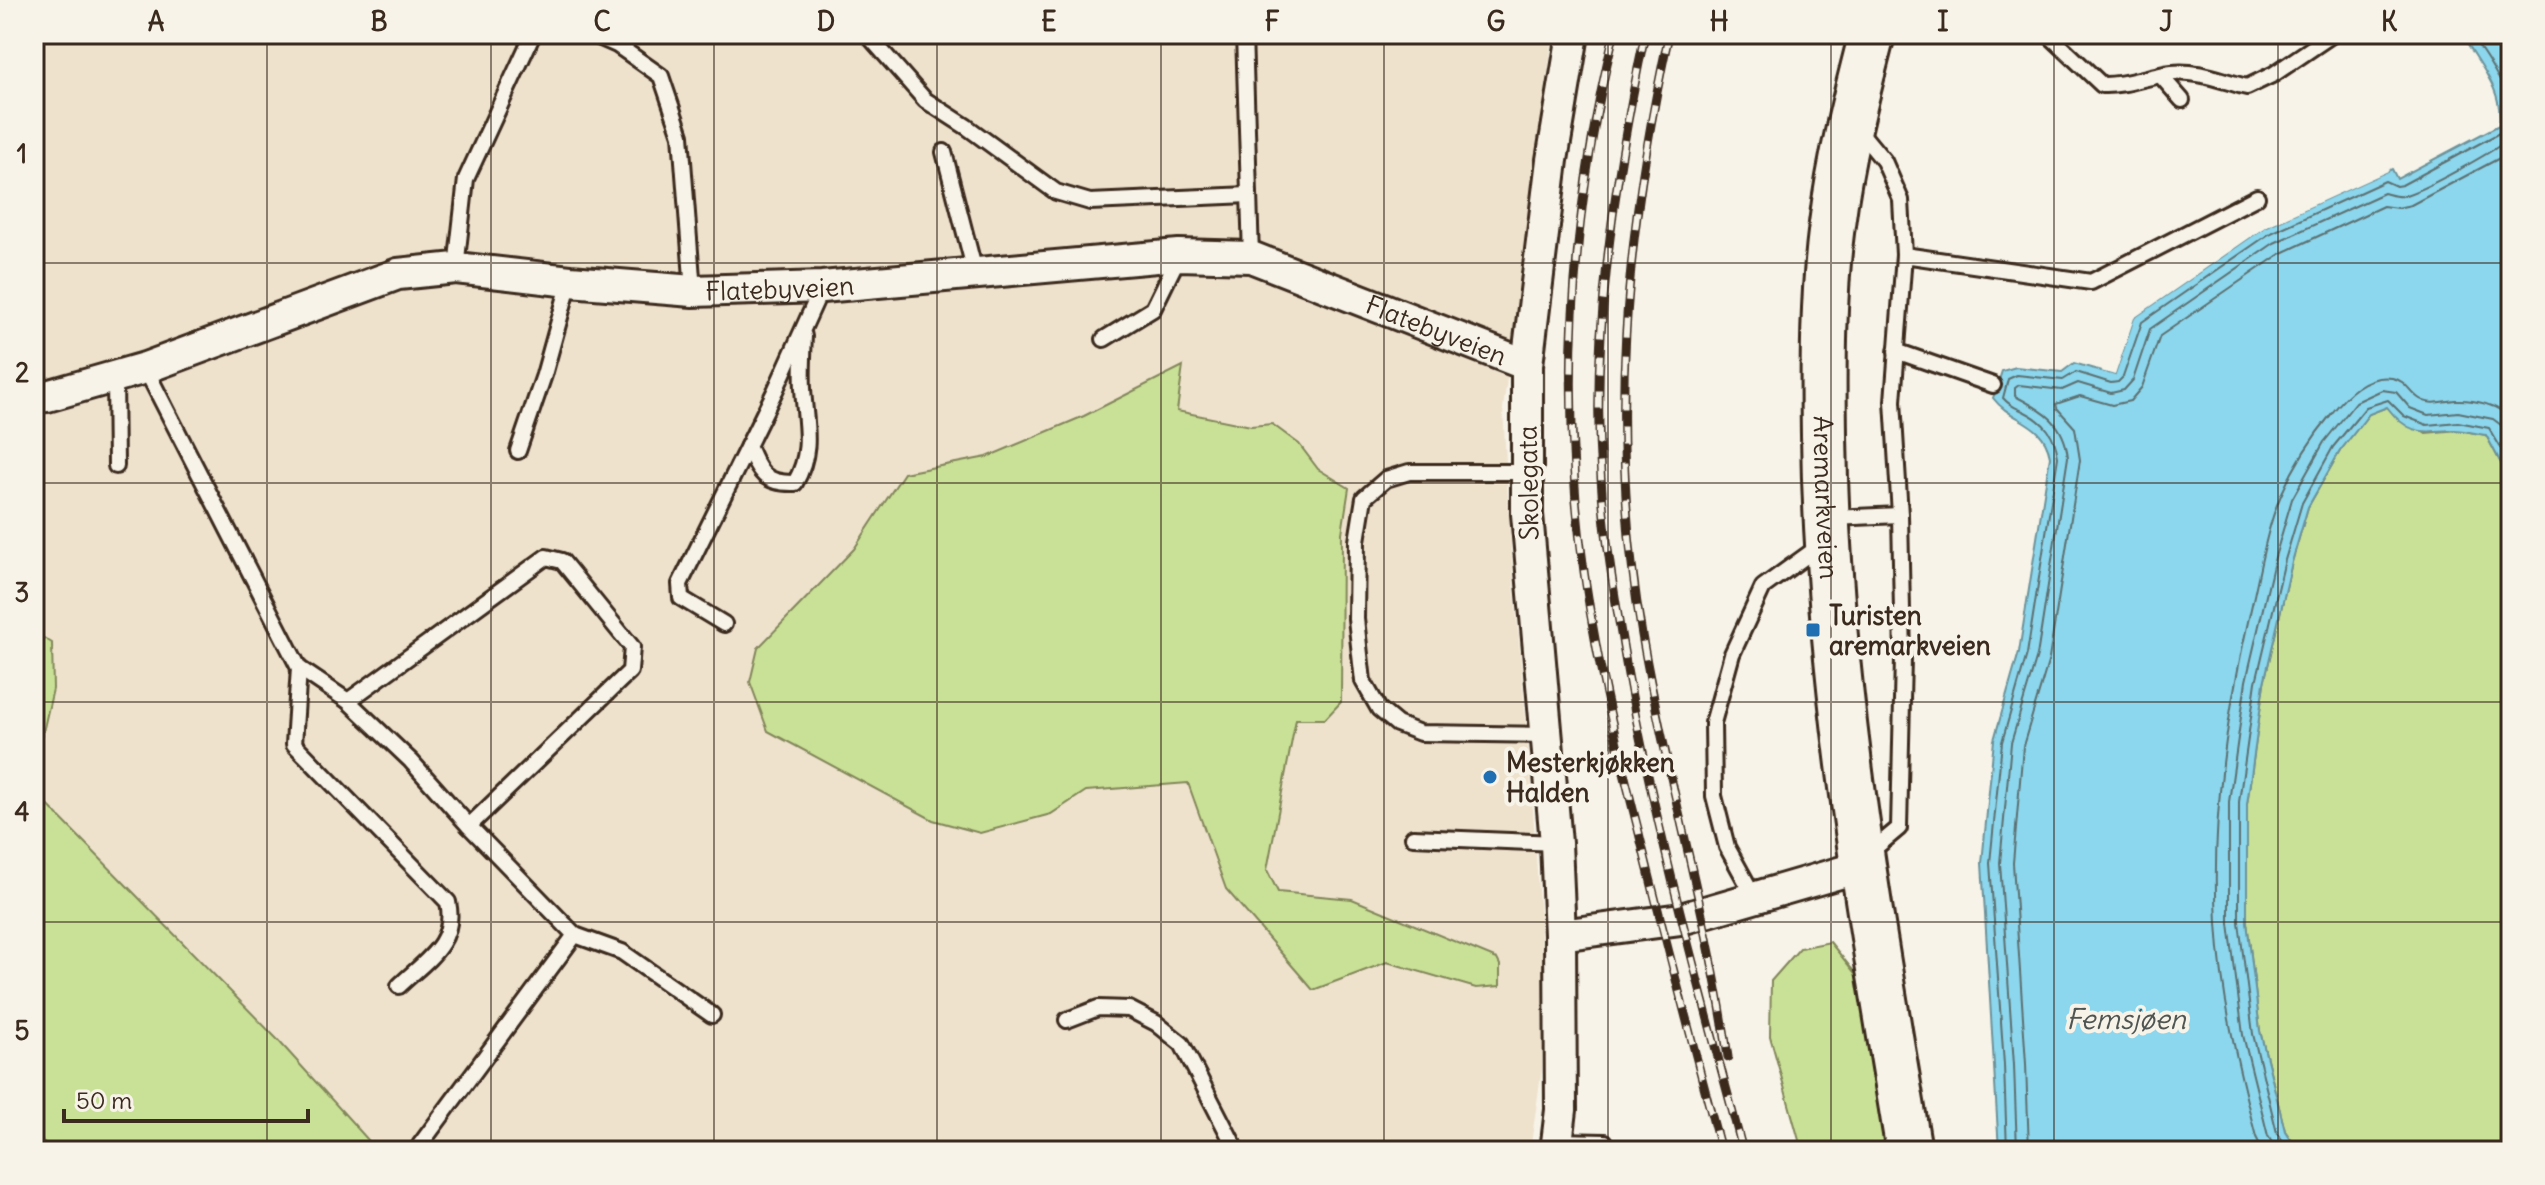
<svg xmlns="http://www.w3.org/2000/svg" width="2545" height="1185" font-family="Delius,sans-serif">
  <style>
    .built { fill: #eee2cd; fill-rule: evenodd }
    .green { fill: #c9e196; stroke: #82865a; stroke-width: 2 }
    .water { fill: #8cd7ed; stroke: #6c929a; stroke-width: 2 }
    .pier { fill: #f7f3e8 }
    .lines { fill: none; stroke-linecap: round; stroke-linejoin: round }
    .shore { stroke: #5b6f71; stroke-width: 2 }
    .service-casing { stroke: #3b2a1e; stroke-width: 20 }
    .minor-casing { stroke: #3b2a1e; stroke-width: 36 }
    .primary-casing { stroke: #3b2a1e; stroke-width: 50 }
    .service { stroke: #f7f3e8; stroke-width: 14 }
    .minor { stroke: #f7f3e8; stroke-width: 30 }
    .primary { stroke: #f7f3e8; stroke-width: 44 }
    .rail-casing { stroke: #3b2a1e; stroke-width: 9 }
    .rail { stroke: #f7f3e8; stroke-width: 6; stroke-dasharray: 18; stroke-linecap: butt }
    .grid { fill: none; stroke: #3b2a1e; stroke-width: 2; stroke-opacity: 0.55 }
    .poi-dot { fill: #1f6fb2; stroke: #f7f3e8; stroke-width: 3 }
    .labels { text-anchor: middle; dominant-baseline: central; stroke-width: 8; stroke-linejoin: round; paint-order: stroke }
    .street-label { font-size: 26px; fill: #3b2a1e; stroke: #f7f3e8 }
    .poi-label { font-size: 26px; font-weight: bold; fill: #3b2a1e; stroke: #f7f3e8; text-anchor: start }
    .water-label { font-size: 28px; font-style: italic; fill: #4f5552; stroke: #f7f3e8 }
    .neatline { fill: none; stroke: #3b2a1e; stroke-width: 3 }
    .grid-label { font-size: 26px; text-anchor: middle; font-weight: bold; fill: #3b2a1e }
  </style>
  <rect width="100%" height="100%" fill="#f7f3e8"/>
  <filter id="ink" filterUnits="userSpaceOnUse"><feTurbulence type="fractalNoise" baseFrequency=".0125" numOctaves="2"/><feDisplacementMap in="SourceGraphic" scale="16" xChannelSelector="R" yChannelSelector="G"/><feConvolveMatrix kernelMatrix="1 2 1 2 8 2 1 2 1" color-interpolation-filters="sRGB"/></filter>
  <g filter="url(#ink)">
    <!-- built -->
    <path class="built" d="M34 34H1553L1503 409 1511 550 1531 778 1543 966 1542 1068 1530 1151H378L277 1039 34 791V771L53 689 52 643 34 632ZM1183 367 1177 411 1251 426 1272 424 1299 444 1318 469 1349 489 1342 533 1296 718 1267 870 1278 893 1352 899 1476 988 1387 962 1313 990 1226 889 1188 783 1086 791 750 682 758 648 854 549 904 473 987 457 1084 416Z"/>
    <!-- green -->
    <g class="green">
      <polygon points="1183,366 1177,411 1251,426 1272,424 1299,444 1318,469 1349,488 1342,533 1341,702 1325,719 1296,719 1267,870 1278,892 1352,899 1497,959 1500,965 1500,986 1476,988 1387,962 1313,990 1226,889 1188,783 1086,791 1051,814 980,833 933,820 768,731 750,682 758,648 854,549 904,473 987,457 1084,416"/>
      <polygon points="2387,407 2426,433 2458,430 2486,435 2511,482 2511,1151 2299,1151 2285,1131 2260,1031 2247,922 2247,804 2264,683 2292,562 2308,507 2340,451 2369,414"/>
      <polygon points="34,632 52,643 53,689 34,771"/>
      <polygon points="34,791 277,1039 378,1151 52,1151 34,1133"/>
      <polygon points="1830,942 1859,978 1886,1151 1802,1151 1770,1036 1771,981 1800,948"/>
    </g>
    <!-- water -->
    <path class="water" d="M2462 34H2511V482L2486 435C2476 434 2465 430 2454 430 2422 432 2409 436 2387 407L2369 414 2340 451 2308 507 2292 562 2264 683 2247 804V922L2260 1031 2285 1131 2299 1151H1999L1982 863 1994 740 2019 652 2050 456C2043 420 2012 423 1993 398L2002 371 2016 367 2062 372 2074 363 2115 375 2134 318 2265 227 2392 169 2397 179 2499 125C2504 89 2478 64 2462 34Z"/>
    <!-- pier -->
    <polygon class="pier" points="2386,167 2388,171 2265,227 2134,318 2115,375 2101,371 2102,367 2113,370 2132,315 2263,224"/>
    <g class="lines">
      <!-- shore -->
      <g class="shore">
        <path d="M2007 1151 2004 1065 1990 863 2002 742 2027 654 2058 457C2055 435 2045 422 2025 412 2016 408 2009 405 2003 398L2008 379 2017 375 2063 380 2076 372 2111 383 2118 382 2123 377 2142 322 2269 234 2385 181 2396 186 2402 185 2503 131C2523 101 2486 60 2471 34"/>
        <path d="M2017 1151 2014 1065 2000 863 2011 743 2037 656 2068 457C2064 422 2044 411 2015 396V388L2019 385 2062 390 2078 383 2111 393 2124 390 2133 380 2150 329 2274 243 2384 193C2389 194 2396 197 2402 196 2426 190 2490 153 2511 138"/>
        <polyline points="2029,1151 2026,1064 2013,863 2023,746 2049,659 2080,460 2075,428 2057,408 2056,404 2080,396 2112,405 2130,401 2142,387 2160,336 2280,254 2383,206 2397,208 2411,205 2511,152"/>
        <path d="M2263 1151 2256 1137C2238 1067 2221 996 2217 923 2211 814 2228 706 2253 600 2261 565 2267 527 2281 495 2294 466 2312 437 2332 413 2346 395 2366 374 2392 378 2406 380 2409 392 2420 399 2431 406 2443 401 2455 400 2474 399 2499 405 2511 419"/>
        <polyline points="2277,1151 2268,1136 2243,1035 2229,923 2229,802 2246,681 2275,557 2292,499 2324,442 2356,402 2382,390 2396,392 2410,408 2428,415 2458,412 2493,419 2501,425 2511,443"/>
        <polyline points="2289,1151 2277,1133 2253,1034 2239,922 2239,802 2256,682 2285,560 2302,503 2333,447 2366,407 2388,400 2404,416 2427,425 2458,422 2489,428 2511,465"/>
      </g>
      <!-- service casing -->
      <g class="service-casing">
        <g id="service">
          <polyline points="592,34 617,45 661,76 681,135 693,291"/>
          <polyline points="867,34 925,100 967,127 1056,192 1090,202 1249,195"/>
          <polyline points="1244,34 1251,257"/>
          <path d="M2048 34 2102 85C2126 86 2147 76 2172 73 2198 70 2222 81 2247 87L2274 74 2333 34"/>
          <polyline points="2161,76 2182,100"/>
          <polyline points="1856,127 1884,161 1901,200 1904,255 1893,401 1900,515 1903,658 1899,828 1868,854"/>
          <polyline points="944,152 975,272"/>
          <polyline points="1904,255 2091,282 2257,197"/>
          <polyline points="456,268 466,179 533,34"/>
          <polyline points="1104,339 1153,309 1179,256"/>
          <polyline points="1896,351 1993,385"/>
          <polyline points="145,368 299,668 348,701 411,761 469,826 575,935 622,952 712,1015"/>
          <polyline points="115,377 116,466"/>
          <path d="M748 446C759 473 765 484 795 483 814 450 805 424 803 388 802 371 803 354 804 336"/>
          <polyline points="518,451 544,375 570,281"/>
          <polyline points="1527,472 1409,472 1386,479 1364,498 1357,541 1356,619 1363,681 1379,709 1397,724 1420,733 1545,735"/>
          <polyline points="1833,518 1900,515"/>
          <polyline points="724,624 681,598 680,584 775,391 822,287"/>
          <path d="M299 668 294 744 448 902C457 943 426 960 399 986"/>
          <polyline points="348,701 546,557 562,561 632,647 630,671 469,826"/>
          <polyline points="1413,837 1556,843"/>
          <polyline points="1755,898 1727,847 1714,796 1713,723 1732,654 1763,587 1821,545"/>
          <polyline points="1067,1020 1098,1008 1129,1009 1156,1023 1182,1044 1237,1151"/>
          <polyline points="1558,1141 1605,1142 1610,1151"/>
          <polyline points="420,1145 575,935"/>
        </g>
      </g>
      <!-- minor casing -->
      <g class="minor-casing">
        <g id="minor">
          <path id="s1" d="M34 397 47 396 145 368 398 274 456 268 570 281 693 291 822 287 1179 255 1251 257 1527 365"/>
          <polyline points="1560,935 1681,919 1863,866"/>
          <polyline points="1556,1151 1561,1110 1560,935 1556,843 1527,514 1527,365 1552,160 1573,34"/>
        </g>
      </g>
      <!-- primary casing -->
      <g class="primary-casing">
        <g id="primary">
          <path id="s2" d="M1872 34C1856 96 1840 159 1832 224 1823 294 1823 365 1824 435 1827 677 1870 914 1909 1151"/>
        </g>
      </g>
      <!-- service -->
      <use href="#service" class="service"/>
      <!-- minor -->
      <use href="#minor" class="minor"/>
      <!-- primary -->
      <use href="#primary" class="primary"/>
      <!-- rail casing -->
      <g class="rail-casing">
        <g id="rail">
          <path d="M1614 34C1579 177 1565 325 1574 472 1581 593 1608 712 1638 829 1664 937 1693 1044 1721 1151"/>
          <path d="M1645 34C1615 176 1591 332 1601 478 1605 544 1617 610 1628 675 1657 836 1701 993 1743 1151"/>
          <path d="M1669 34C1625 235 1607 431 1642 635 1666 777 1708 914 1728 1057"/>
        </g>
      </g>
      <!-- rail -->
      <use href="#rail" class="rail"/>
    </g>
  </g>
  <!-- grid -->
  <path class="grid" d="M267 34V1151M491 34V1151M714 34V1151M937 34V1151M1161 34V1151M1384 34V1151M1608 34V1151M1831 34V1151M2054 34V1151M2278 34V1151M34 263H2511M34 483H2511M34 702H2511M34 922H2511"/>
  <!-- markers -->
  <g class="poi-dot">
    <rect x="1805" y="622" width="16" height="16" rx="4"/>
    <circle cx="1490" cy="777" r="8"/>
  </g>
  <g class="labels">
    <!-- street labels -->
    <g class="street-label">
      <text stroke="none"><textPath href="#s1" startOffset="768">Flatebyveien</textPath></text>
      <text stroke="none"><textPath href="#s1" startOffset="1440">Flatebyveien</textPath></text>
      <text transform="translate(1528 483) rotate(-91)">Skolegata</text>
      <text stroke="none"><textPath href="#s2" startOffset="468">Aremarkveien</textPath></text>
    </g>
    <!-- poi labels -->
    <g class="poi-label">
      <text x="1829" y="615">Turisten<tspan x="1829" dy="30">aremarkveien</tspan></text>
      <text x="1506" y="762">Mesterkjøkken<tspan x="1506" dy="30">Halden</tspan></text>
    </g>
    <!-- water labels -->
    <g class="water-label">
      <text x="2126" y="1019">Femsjøen</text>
    </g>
  </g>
  <!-- margin -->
  <rect width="2545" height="1185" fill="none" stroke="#f7f3e8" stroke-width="88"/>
  <!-- scale -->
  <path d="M64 1109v12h244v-12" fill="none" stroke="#3b2a1e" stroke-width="4"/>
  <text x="76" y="1109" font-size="24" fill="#3b2a1e" stroke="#f7f3e8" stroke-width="6" paint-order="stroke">50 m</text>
  <rect x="44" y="44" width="2457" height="1097" class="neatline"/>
  <g class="grid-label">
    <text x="156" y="31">A</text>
    <text x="379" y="31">B</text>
    <text x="602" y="31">C</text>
    <text x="826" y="31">D</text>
    <text x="1049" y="31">E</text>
    <text x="1272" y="31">F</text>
    <text x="1496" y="31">G</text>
    <text x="1719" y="31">H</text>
    <text x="1943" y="31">I</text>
    <text x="2166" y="31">J</text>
    <text x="2389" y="31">K</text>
    <text x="22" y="163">1</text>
    <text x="22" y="382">2</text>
    <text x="22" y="602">3</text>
    <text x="22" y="821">4</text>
    <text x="22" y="1040">5</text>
  </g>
</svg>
